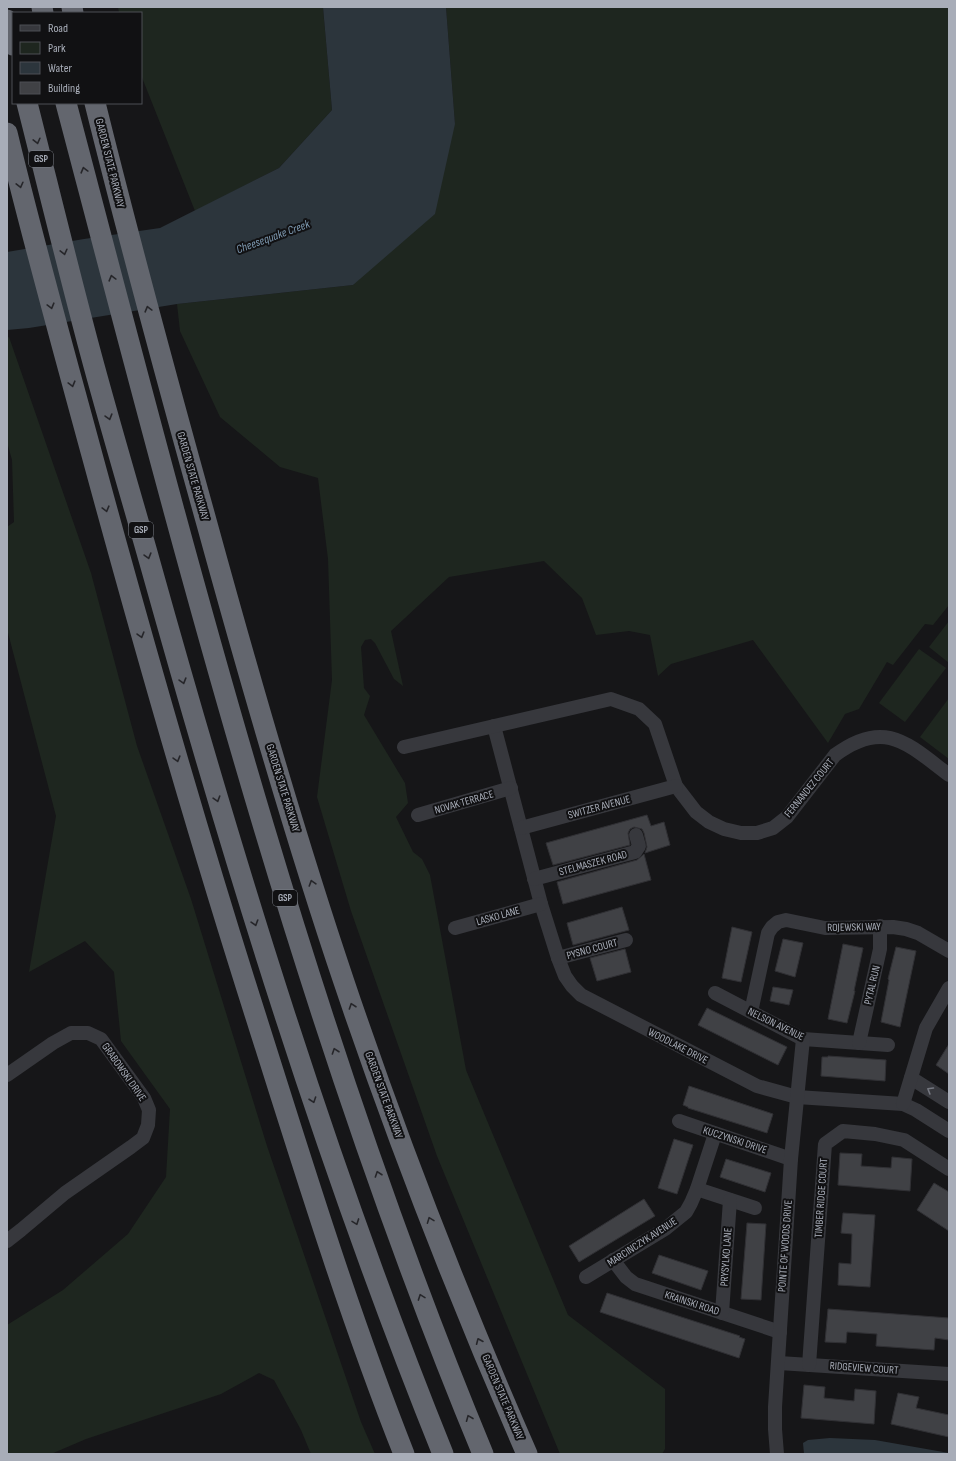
<svg xmlns="http://www.w3.org/2000/svg" width="956" height="1461" font-family="'Sofia Sans Condensed',sans-serif">
  <style>
    .green { fill: #1e261f }
    .water { fill: #2c353c }
    .building { fill: #404145; stroke: #303034 }
    .lines { fill: none; stroke-linecap: round; stroke-linejoin: round }
    .minor { stroke: #37383d; stroke-width: 14 }
    .highway { stroke: #63666e; stroke-width: 21 }
    .oneway { stroke: #26262a }
    .oneway2 { stroke: #757881 }
    .labels { text-anchor: middle; dominant-baseline: central; stroke-width: 4; stroke-linejoin: round; paint-order: stroke }
    .shield { fill: #111113; stroke: #7b7e86; stroke-width: 1 }
    .shield-label { font-size: 10px; font-weight: bold; fill: #a8adb8 }
    .street-label { font-size: 11px; fill: #a8adb8; stroke: #111113 }
    .water-label { font-size: 12px; font-style: italic; fill: #7f9bb3; stroke: #111113 }
  </style>
  <rect width="100%" height="100%" fill="#161618"/>
  <!-- green -->
  <g class="green">
    <polygon points="118,7 323,7 332,110 279,168 195,211 141,75 141,13 119,13"/>
    <polygon points="446,7 949,7 949,605 933,625 925,624 893,665 887,662 859,709 845,714 828,743 753,640 671,664 658,676 650,635 629,631 596,635 582,598 544,561 449,577 391,631 403,686 394,679 375,643 371,639 365,640 361,647 364,688 370,696 364,715 405,783 408,803 396,817 413,852 422,859 430,875 466,1070 568,1315 665,1389 665,1449 662,1454 560,1454 437,1156 351,911 317,797 332,680 328,559 318,478 280,467 220,417 180,331 177,304 353,285 455,124"/>
    <polygon points="9,337 91,573 137,746 191,899 267,1146 361,1422 375,1454 311,1454 301,1430 274,1380 259,1373 221,1394 86,1439 51,1454 7,1454 7,1325 63,1290 128,1234 166,1177 170,1109 121,1041 114,972 85,941 29,972 56,816 7,629 7,527 14,522 12,460 7,442 7,338"/>
    <polygon points="949,621 949,663 929,647"/>
    <polygon points="919,649 946,668 905,722 879,703"/>
    <polygon points="949,698 949,759 920,737"/>
  </g>
  <!-- water -->
  <g class="water">
    <polygon points="323,7 446,7 455,124 435,214 353,285 177,304 29,328 7,330 7,252 84,239 160,228 279,168 332,110"/>
    <polygon points="830,1438 875,1440 949,1453 949,1454 804,1454 803,1443 808,1440"/>
  </g>
  <!-- building -->
  <g class="building">
    <polygon points="647,815 651,826 664,822 670,845 645,853 647,847 644,833 642,829 634,827 630,829 628,833 630,845 553,865 546,843"/>
    <polygon points="644,854 651,880 563,904 557,882 637,860"/>
    <polygon points="622,907 629,930 573,945 567,923"/>
    <polygon points="732,927 752,932 741,982 722,978"/>
    <polygon points="783,939 803,943 795,977 775,971"/>
    <polygon points="843,944 863,948 854,991 855,991 847,1023 828,1019"/>
    <polygon points="896,947 916,951 900,1027 881,1022 889,980 888,979"/>
    <polygon points="625,949 631,972 597,981 590,958"/>
    <polygon points="773,987 793,990 789,1005 770,1001"/>
    <polygon points="707,1008 787,1047 778,1065 698,1025"/>
    <polygon points="949,1044 949,1074 936,1065"/>
    <polygon points="828,1056 886,1060 885,1081 821,1076 822,1057 828,1057"/>
    <polygon points="689,1086 773,1114 767,1133 688,1108 688,1107 683,1105"/>
    <polygon points="674,1139 693,1145 677,1194 658,1188"/>
    <polygon points="840,1153 862,1154 861,1166 891,1168 892,1157 912,1159 910,1191 838,1185"/>
    <polygon points="726,1159 771,1173 765,1192 720,1177"/>
    <polygon points="934,1183 949,1192 949,1231 917,1210"/>
    <polygon points="644,1199 655,1216 579,1262 569,1246"/>
    <polygon points="843,1213 875,1215 870,1287 838,1285 839,1263 851,1264 852,1234 841,1233"/>
    <polygon points="747,1223 766,1224 761,1300 741,1299"/>
    <polygon points="659,1255 708,1271 701,1290 652,1273"/>
    <polygon points="607,1293 740,1336 739,1337 745,1339 739,1358 600,1312"/>
    <polygon points="828,1309 949,1318 949,1340 935,1338 934,1350 876,1346 877,1334 847,1332 846,1343 825,1342"/>
    <polygon points="804,1385 825,1387 824,1398 854,1401 855,1389 876,1391 874,1424 801,1418"/>
    <polygon points="898,1393 919,1397 916,1408 949,1415 949,1437 891,1424"/>
  </g>
  <g class="lines">
    <!-- minor -->
    <g class="minor">
      <polyline points="494,726 541,904 558,958 565,976 572,986 581,995 757,1086 797,1097 903,1104 916,1110 949,1131"/>
      <path d="M404 747 611 699 639 709 655 724 676 786 696 812 709 822 724 829 741 833H757L773 828 787 817 835 755C885 718 908 744 949 775"/>
      <polyline points="418,815 511,788"/>
      <polyline points="521,828 676,786"/>
      <polyline points="534,879 635,852 639,846 636,835"/>
      <polyline points="455,928 541,904"/>
      <polyline points="558,958 626,940"/>
      <polyline points="715,993 803,1039 888,1045"/>
      <polyline points="751,1012 768,933 772,927 778,922 786,920 825,928 893,927 906,929 918,933 949,951"/>
      <polyline points="859,1043 880,949 880,926"/>
      <polyline points="7,1075 53,1043 71,1033 88,1033 101,1039 144,1098 149,1110 148,1125 143,1138 131,1147 65,1193 21,1230 7,1241"/>
      <polyline points="911,1078 949,1102"/>
      <polyline points="903,1104 926,1028 949,988"/>
      <polyline points="679,1121 791,1159"/>
      <polyline points="697,1189 755,1208"/>
      <polyline points="613,1260 626,1277 635,1284 780,1332"/>
      <polyline points="586,1277 665,1229 686,1212 691,1203 697,1189 715,1134"/>
      <polyline points="722,1313 730,1200"/>
      <polyline points="779,1363 949,1374"/>
      <polyline points="809,1365 825,1144 843,1131 875,1134 904,1140 949,1169"/>
      <polyline points="777,1454 775,1429 775,1407 791,1159 803,1039"/>
    </g>
    <!-- highway -->
    <g class="highway">
      <polyline points="42,7 43,13"/>
      <polyline points="72,7 73,13"/>
      <polyline points="7,20 13,45"/>
      <path d="M27 103C48 186 68 269 90 351 109 422 130 492 150 563 234 864 326 1164 443 1454"/>
      <path d="M66 103C186 559 302 1018 483 1454"/>
      <path d="M95 103C130 244 168 384 207 524 249 677 293 831 344 982 398 1142 459 1299 527 1454"/>
      <path d="M7 133C33 241 63 348 92 455 143 643 196 829 255 1014 302 1162 347 1310 404 1454"/>
    </g>
  </g>
  <!-- one-way arrows -->
  <defs><path id="oneway-chevron" d="M-2-3.5L2.5 0L-2 3.5" fill="none" stroke-width="1.6" stroke-linecap="round" stroke-linejoin="round"/></defs>
  <g class="oneway">
    <use href="#oneway-chevron" transform="translate(37 141) rotate(76)"/>
    <use href="#oneway-chevron" transform="translate(84 170) rotate(-105)"/>
    <use href="#oneway-chevron" transform="translate(20 185) rotate(76)"/>
    <use href="#oneway-chevron" transform="translate(64 252) rotate(76)"/>
    <use href="#oneway-chevron" transform="translate(112 278) rotate(-105)"/>
    <use href="#oneway-chevron" transform="translate(51 306) rotate(75)"/>
    <use href="#oneway-chevron" transform="translate(148 309) rotate(-105)"/>
    <use href="#oneway-chevron" transform="translate(72 384) rotate(75)"/>
    <use href="#oneway-chevron" transform="translate(109 417) rotate(74)"/>
    <use href="#oneway-chevron" transform="translate(106 509) rotate(75)"/>
    <use href="#oneway-chevron" transform="translate(148 556) rotate(74)"/>
    <use href="#oneway-chevron" transform="translate(141 635) rotate(74)"/>
    <use href="#oneway-chevron" transform="translate(183 681) rotate(74)"/>
    <use href="#oneway-chevron" transform="translate(177 759) rotate(74)"/>
    <use href="#oneway-chevron" transform="translate(217 799) rotate(73)"/>
    <use href="#oneway-chevron" transform="translate(312 883) rotate(-107)"/>
    <use href="#oneway-chevron" transform="translate(255 923) rotate(73)"/>
    <use href="#oneway-chevron" transform="translate(352 1006) rotate(-109)"/>
    <use href="#oneway-chevron" transform="translate(335 1051) rotate(-109)"/>
    <use href="#oneway-chevron" transform="translate(313 1100) rotate(71)"/>
    <use href="#oneway-chevron" transform="translate(378 1174) rotate(-109)"/>
    <use href="#oneway-chevron" transform="translate(430 1220) rotate(-111)"/>
    <use href="#oneway-chevron" transform="translate(356 1222) rotate(70)"/>
    <use href="#oneway-chevron" transform="translate(421 1297) rotate(-110)"/>
    <use href="#oneway-chevron" transform="translate(479 1341) rotate(-113)"/>
    <use href="#oneway-chevron" transform="translate(469 1418) rotate(-112)"/>
  </g>
  <use class="oneway2" href="#oneway-chevron" transform="translate(930 1090) rotate(-149)"/>
  <g class="labels">
    <!-- shield labels -->
    <g class="shield">
      <rect x="29" y="151" width="24" height="16" rx="3"/>
      <rect x="129" y="522" width="24" height="16" rx="3"/>
      <rect x="273" y="890" width="24" height="16" rx="3"/>
    </g>
    <g class="shield-label">
      <text x="41" y="159">GSP</text>
      <text x="141" y="530">GSP</text>
      <text x="285" y="898">GSP</text>
    </g>
    <!-- street labels -->
    <g class="street-label">
      <text transform="translate(110 163) rotate(76)">GARDEN STATE PARKWAY</text>
      <text transform="translate(193 476) rotate(74)">GARDEN STATE PARKWAY</text>
      <text transform="translate(283 788) rotate(73)">GARDEN STATE PARKWAY</text>
      <text transform="translate(809 788) rotate(-51)">FERNANDEZ COURT</text>
      <text transform="translate(464 802) rotate(-16)">NOVAK TERRACE</text>
      <text transform="translate(599 807) rotate(-15)">SWITZER AVENUE</text>
      <text transform="translate(593 863) rotate(-15)">STELMASZEK ROAD</text>
      <text transform="translate(498 916) rotate(-16)">LASKO LANE</text>
      <text transform="translate(854 927) rotate(-1)">ROJEWSKI WAY</text>
      <text transform="translate(592 949) rotate(-15)">PYSNO COURT</text>
      <text transform="translate(872 985) rotate(-77)">PYTAL RUN</text>
      <text transform="translate(776 1024) rotate(26)">NELSON AVENUE</text>
      <text transform="translate(678 1046) rotate(27)">WOODLAKE DRIVE</text>
      <text transform="translate(124 1072) rotate(55)">GRABOWSKI DRIVE</text>
      <text transform="translate(384 1095) rotate(70)">GARDEN STATE PARKWAY</text>
      <text transform="translate(735 1140) rotate(18)">KUCZYNSKI DRIVE</text>
      <text transform="translate(821 1198) rotate(-86)">TIMBER RIDGE COURT</text>
      <text transform="translate(642 1242) rotate(-33)">MARCINCZYK AVENUE</text>
      <text transform="translate(785 1246) rotate(-86)">POINTE OF WOODS DRIVE</text>
      <text transform="translate(726 1257) rotate(-86)">PRYSYLKO LANE</text>
      <text transform="translate(692 1303) rotate(18)">KRAINSKI ROAD</text>
      <text transform="translate(864 1368) rotate(4)">RIDGEVIEW COURT</text>
      <text transform="translate(503 1397) rotate(67)">GARDEN STATE PARKWAY</text>
    </g>
    <!-- water labels -->
    <g class="water-label">
      <text transform="translate(273 237) rotate(-20)">Cheesequake Creek</text>
    </g>
  </g>
  <!-- border -->
  <rect width="956" height="1461" fill="none" stroke="#a8adb8" stroke-width="16"/>
  <!-- legend -->
  <rect x="12" y="12" width="130" height="92" fill="#111113" stroke="#4d4f55"/>
  <rect x="20" y="25" width="20" height="6" fill="#37383d" stroke="#4d4f55"/>
  <text x="48" y="32" font-size="12" fill="#a8adb8">Road</text>
  <rect x="20" y="42" width="20" height="12" fill="#1e261f" stroke="#4d4f55"/>
  <text x="48" y="52" font-size="12" fill="#a8adb8">Park</text>
  <rect x="20" y="62" width="20" height="12" fill="#2c353c" stroke="#4d4f55"/>
  <text x="48" y="72" font-size="12" fill="#a8adb8">Water</text>
  <rect x="20" y="82" width="20" height="12" fill="#404145" stroke="#4d4f55"/>
  <text x="48" y="92" font-size="12" fill="#a8adb8">Building</text>
</svg>
